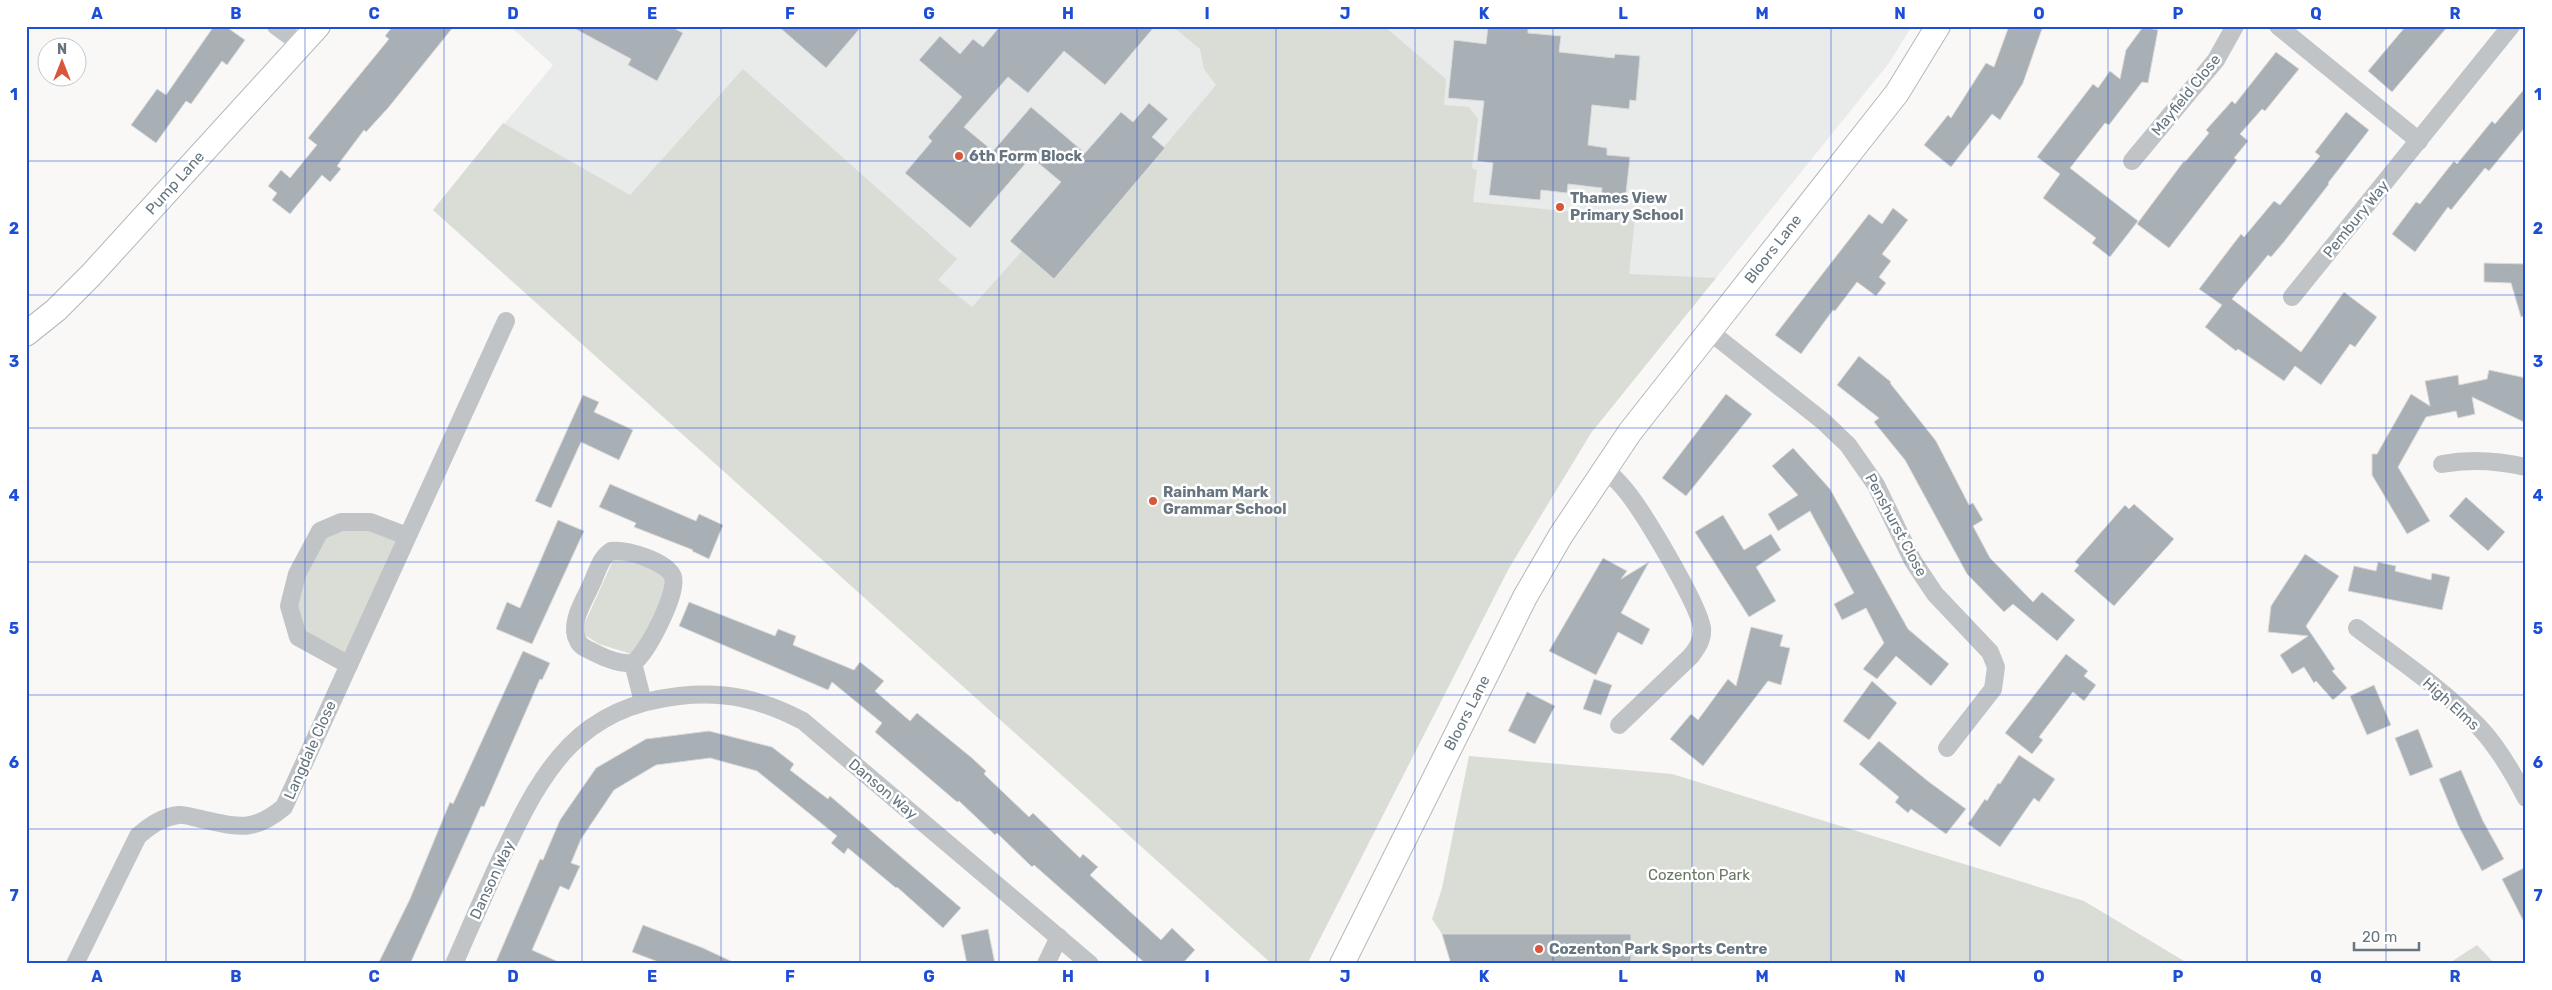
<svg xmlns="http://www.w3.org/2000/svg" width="2552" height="990" font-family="Rubik,sans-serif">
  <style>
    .built { fill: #e9eaea }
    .green { fill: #d9ddd6 }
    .building { fill: #a8afb5; stroke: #dadad9 }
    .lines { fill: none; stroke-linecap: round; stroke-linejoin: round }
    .secondary-casing { stroke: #b2b8bc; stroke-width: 26 }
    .street { stroke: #c0c4c7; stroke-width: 18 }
    .secondary { stroke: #fff; stroke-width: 24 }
    .grid { fill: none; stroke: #1d4ed8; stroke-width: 1; stroke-opacity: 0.55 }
    .poi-dot { fill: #d65739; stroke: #fff; stroke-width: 2 }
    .labels { text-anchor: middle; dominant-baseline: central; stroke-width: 5; stroke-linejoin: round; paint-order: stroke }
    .street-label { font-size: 15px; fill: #66757f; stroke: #fff }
    .poi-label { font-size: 15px; font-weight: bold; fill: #66757f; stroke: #fff; text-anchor: start }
    .park-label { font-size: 15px; fill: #687864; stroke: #fff }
    .neatline { fill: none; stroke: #1d4ed8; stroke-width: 2 }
    .grid-label { font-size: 16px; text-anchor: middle; font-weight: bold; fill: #1d4ed8 }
  </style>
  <rect width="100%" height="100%" fill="#f9f8f6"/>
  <!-- built -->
  <polygon class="built" points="510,26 1912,26 1889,63 1591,433 1509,568 1307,964 1272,964 433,210 553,65"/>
  <!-- green -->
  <g class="green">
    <polygon points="1172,26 1384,26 1446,79 1444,105 1469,107 1478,119 1472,168 1477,170 1473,202 1635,218 1629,274 1716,278 1591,433 1509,568 1307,964 1272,964 433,210 503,123 630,195 743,69 957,259 938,280 972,307 1022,251 1054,278 1216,85 1204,69 1200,49"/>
    <polygon points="341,522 407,536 349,665 298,637 297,574 320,531"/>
    <polygon points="615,556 657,569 668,580 651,627 631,654 599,644 583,634 583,627"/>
    <polygon points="1469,756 1672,774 2084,901 2189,964 1631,964 1631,934 1442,934 1432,919 1442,888"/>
    <polygon points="2477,945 2495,964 2448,964"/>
  </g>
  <!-- building -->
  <g class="building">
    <polygon points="214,26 225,26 245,40 227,65 222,61 191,104 186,101 156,143 131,125 157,89 166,95"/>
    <polygon points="393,26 454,26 388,108 366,132 364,130 337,166 341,169 330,182 322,175 290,214 272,200 277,193 268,186 281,170 290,178 317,145 308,138 389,39 385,36"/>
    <polygon points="570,26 670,26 683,33 657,81 628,65 631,59"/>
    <polygon points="778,26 862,26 826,68"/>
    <polygon points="1000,26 1155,26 1105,85 1064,51 1028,93 1008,77 964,127 993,151 1031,107 1085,153 1121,112 1133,122 1149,103 1168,119 1152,137 1165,148 1054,279 1010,241 1061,182 1031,157 970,228 905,173 932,141 928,137 962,97 919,60 940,36 960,54 973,39 983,47"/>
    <polygon points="1488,26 1528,26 1528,33 1561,36 1559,52 1614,58 1615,54 1640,56 1636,101 1630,100 1629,109 1592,105 1588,145 1607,148 1607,155 1630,157 1625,202 1601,199 1602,188 1568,184 1567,193 1541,190 1540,200 1489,195 1493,163 1477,161 1484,101 1448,98 1454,40 1486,44"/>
    <polygon points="2009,26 2043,26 2023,83 2000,120 1992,114 1951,167 1924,145 1948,115 1951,118 1986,63 1994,67"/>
    <polygon points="2406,26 2448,26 2392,92 2368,71"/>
    <polygon points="2143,27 2158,30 2148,83 2142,82 2109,125 2105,123 2070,168 2138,221 2110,257 2092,243 2096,238 2043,198 2060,174 2037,157 2093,84 2098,88 2110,71 2120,79 2126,50"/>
    <polygon points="2276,52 2299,69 2265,111 2262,109 2240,134 2248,141 2234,158 2237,160 2169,248 2137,224 2184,161 2185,162 2209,133 2206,130 2232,101 2235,104"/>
    <polygon points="2526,87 2526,126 2489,171 2485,168 2451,210 2448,207 2415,252 2392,234 2416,202 2420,204 2454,161 2457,164 2492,121 2495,124"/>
    <polygon points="2346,112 2369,130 2328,183 2329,184 2283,243 2271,257 2268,255 2232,299 2301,352 2344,292 2377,317 2355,347 2350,344 2321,385 2295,366 2284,381 2238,349 2236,351 2205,327 2222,305 2199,289 2241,234 2244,237 2274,201 2280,205 2320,156 2315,152"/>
    <polygon points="1893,208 1908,220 1882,254 1891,261 1879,277 1886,283 1876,296 1857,282 1835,311 1833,310 1801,354 1775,335 1869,214 1882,224"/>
    <polygon points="2484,263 2526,264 2526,316 2521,317 2511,283 2484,282"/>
    <polygon points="1859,356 1891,382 1890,383 1936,441 1969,505 1973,503 1983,520 1973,526 1990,558 2033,602 2042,592 2075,620 2057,641 2013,604 2004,612 1967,574 1905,460 1874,422 1879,418 1837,385"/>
    <polygon points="2489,370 2526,378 2526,423 2472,397 2475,414 2458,418 2456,411 2426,417 2398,467 2430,521 2407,534 2372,475 2372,454 2377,454 2411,394 2430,406 2425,381 2458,375 2459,385 2487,379"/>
    <polygon points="1726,394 1752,414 1686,496 1662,478"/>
    <polygon points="583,395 599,402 594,412 633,430 619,460 581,442 551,508 535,501"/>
    <polygon points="1793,448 1830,489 1908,629 1949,664 1931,686 1896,656 1877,679 1863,669 1884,643 1866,608 1842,620 1834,604 1854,593 1810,511 1778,531 1768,514 1798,495 1772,466"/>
    <polygon points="610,484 696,521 699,514 723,525 709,559 692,551 693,550 634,527 636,523 599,507"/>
    <polygon points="2466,497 2505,532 2488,551 2449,516"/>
    <polygon points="2134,504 2174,539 2114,606 2074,571 2079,565 2075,562 2125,505 2129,509"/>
    <polygon points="1723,515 1744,550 1771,534 1781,550 1756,567 1776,601 1749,617 1695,532"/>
    <polygon points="558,520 584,531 532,644 496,629 507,602 520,608"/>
    <polygon points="2305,554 2339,576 2306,626 2335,669 2332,671 2347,688 2333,700 2316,681 2314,683 2304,667 2292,674 2280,655 2308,636 2268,632 2271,606"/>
    <polygon points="1603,558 1627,571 1621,579 1649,562 1621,613 1650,629 1642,645 1618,632 1596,675 1549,651"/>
    <polygon points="2378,562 2396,566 2395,571 2431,580 2432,573 2450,577 2442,610 2348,591 2354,566 2376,571"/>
    <polygon points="689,602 775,636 778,629 796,636 793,645 854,670 860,662 884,681 875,691 910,721 917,713 972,758 986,771 984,774 1029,817 1033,813 1080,858 1083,854 1098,867 1090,875 1161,940 1172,928 1195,950 1182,964 1146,964 1034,865 1032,867 997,833 995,835 959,801 957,802 875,732 882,723 832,682 828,690 679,626"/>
    <polygon points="1751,627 1783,635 1780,646 1790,648 1781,685 1768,681 1703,766 1670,739 1691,714 1698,720 1728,679 1736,686"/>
    <polygon points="523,651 550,663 542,680 540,679 484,807 481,806 410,964 378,964 410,899 450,802 453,804"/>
    <polygon points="2066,654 2088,671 2084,676 2096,685 2084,701 2073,692 2039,737 2043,740 2032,754 2005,733"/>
    <polygon points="1594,679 1612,685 1601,715 1583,709"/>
    <polygon points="1872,681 1897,703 1869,740 1843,721"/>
    <polygon points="2374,685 2391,725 2367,735 2350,696"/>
    <polygon points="1527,692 1555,706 1535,744 1508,731"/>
    <polygon points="2418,729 2433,767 2410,776 2395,738"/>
    <polygon points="709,731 772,747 794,764 790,770 828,799 830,796 961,908 943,928 897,887 896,888 848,848 844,854 831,843 837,836 757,771 710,758 656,765 614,790 581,839 571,863 580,866 569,890 560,886 532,950 563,964 495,964 540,859 543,860 560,820 596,768 646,739"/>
    <polygon points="1879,741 1929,782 1966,809 1946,834 1911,809 1908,813 1895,802 1899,797 1859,764"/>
    <polygon points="2019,755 2055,779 2039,802 2034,798 2000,847 1968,824 1985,799 1987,801 1998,783 2000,784"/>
    <polygon points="2461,770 2483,821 2504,859 2482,871 2458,825 2439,779"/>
    <polygon points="2526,867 2526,926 2502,879"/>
    <polygon points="643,925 703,948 737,964 664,964 632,952"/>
    <polygon points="988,929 995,964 967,964 961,935"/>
    <polygon points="1442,934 1631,934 1631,964 1451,964"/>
  </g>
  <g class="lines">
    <!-- secondary casing -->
    <g class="secondary-casing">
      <g id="secondary">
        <polyline points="26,334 56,310 91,275 318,26"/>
        <polyline points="1342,964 1525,597 1561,535 1630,432 1897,93 1938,26"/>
      </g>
    </g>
    <!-- street -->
    <g class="street">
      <polyline points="276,26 302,45"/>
      <polyline points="2278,26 2419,141"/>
      <polyline points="2132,161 2216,60 2235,26"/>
      <polyline points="2292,297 2511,26"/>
      <polyline points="1709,331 1824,422 1848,445 1876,485 1913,561 1935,594 1990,652 1996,667 1993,689 1947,748"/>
      <path d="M2442 464C2469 459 2499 461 2526 467"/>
      <path d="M1604 469C1610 474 1616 479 1621 485 1640 505 1698 603 1702 628 1703 640 1697 648 1691 656L1619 725"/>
      <path d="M2357 628C2399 660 2443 689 2479 727 2498 747 2513 773 2526 798"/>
      <path d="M633 663C647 654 678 593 673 577 667 561 626 549 611 551 600 558 597 572 592 583 585 599 568 624 578 641 581 648 591 650 597 654 609 660 620 664 633 663L643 702"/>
      <polyline points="349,665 298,637 289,606 297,574 320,531 341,522 370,522 407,536"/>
      <path d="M75 964 138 836C149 826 162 817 178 815 185 814 194 818 201 819 238 827 253 833 284 807L506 321"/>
      <path d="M454 964C471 926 487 887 505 850 544 767 580 707 679 696 726 691 761 699 803 721L1090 964"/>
      <polyline points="1046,964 1059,937"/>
    </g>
    <!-- secondary -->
    <use href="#secondary" class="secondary"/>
  </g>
  <!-- grid -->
  <path class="grid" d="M166 26V964M305 26V964M444 26V964M582 26V964M721 26V964M860 26V964M999 26V964M1137 26V964M1276 26V964M1415 26V964M1553 26V964M1692 26V964M1831 26V964M1970 26V964M2108 26V964M2247 26V964M2386 26V964M26 161H2526M26 295H2526M26 428H2526M26 562H2526M26 695H2526M26 829H2526"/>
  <!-- markers -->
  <g class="poi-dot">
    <circle cx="959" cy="156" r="5"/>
    <circle cx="1560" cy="207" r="5"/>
    <circle cx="1153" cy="501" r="5"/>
    <circle cx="1539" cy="949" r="5"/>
  </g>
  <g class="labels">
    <!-- street labels -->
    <g class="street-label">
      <text transform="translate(2186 95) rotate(-51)">Mayfield Close</text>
      <text transform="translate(175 183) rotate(-48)">Pump Lane</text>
      <text transform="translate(2356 219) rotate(-51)">Pembury Way</text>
      <text transform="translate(1773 249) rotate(-52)">Bloors Lane</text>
      <text transform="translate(1896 525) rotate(62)">Penshurst Close</text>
      <text transform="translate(2451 704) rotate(42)">High Elms</text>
      <text transform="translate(1467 713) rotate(-63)">Bloors Lane</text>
      <text transform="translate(310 750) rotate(-66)">Langdale Close</text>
      <text transform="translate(883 789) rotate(40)">Danson Way</text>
      <text transform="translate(492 880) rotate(-65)">Danson Way</text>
    </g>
    <!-- poi labels -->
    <g class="poi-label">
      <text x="969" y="156">6th Form Block</text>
      <text x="1570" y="198">Thames View<tspan x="1570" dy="17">Primary School</tspan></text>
      <text x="1163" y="492">Rainham Mark<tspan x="1163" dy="17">Grammar School</tspan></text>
      <text x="1549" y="949">Cozenton Park Sports Centre</text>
    </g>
    <!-- park labels -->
    <g class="park-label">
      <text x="1699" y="875">Cozenton Park</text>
    </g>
  </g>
  <!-- border -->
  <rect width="2552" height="990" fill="none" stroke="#ffffff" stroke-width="55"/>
  <!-- north arrow -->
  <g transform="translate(62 62)"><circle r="24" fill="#ffffff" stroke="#c2c8cc"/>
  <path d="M0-4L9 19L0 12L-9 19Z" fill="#d65739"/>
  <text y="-8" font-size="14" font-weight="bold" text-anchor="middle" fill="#66757f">N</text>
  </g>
  <!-- scale -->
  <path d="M2354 942v8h65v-8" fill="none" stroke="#66757f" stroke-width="2.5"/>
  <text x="2362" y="942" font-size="15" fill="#66757f" stroke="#ffffff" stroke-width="4" paint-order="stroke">20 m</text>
  <rect x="28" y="28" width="2496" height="934" class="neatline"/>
  <g class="grid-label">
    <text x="97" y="19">A</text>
    <text x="236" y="19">B</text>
    <text x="374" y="19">C</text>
    <text x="513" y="19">D</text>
    <text x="652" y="19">E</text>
    <text x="790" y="19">F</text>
    <text x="929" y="19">G</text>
    <text x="1068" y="19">H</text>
    <text x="1207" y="19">I</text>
    <text x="1345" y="19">J</text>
    <text x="1484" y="19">K</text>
    <text x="1623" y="19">L</text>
    <text x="1762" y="19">M</text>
    <text x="1900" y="19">N</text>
    <text x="2039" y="19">O</text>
    <text x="2178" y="19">P</text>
    <text x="2316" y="19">Q</text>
    <text x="2455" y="19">R</text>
    <text x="14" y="100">1</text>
    <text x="2538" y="100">1</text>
    <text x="14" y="234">2</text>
    <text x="2538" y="234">2</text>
    <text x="14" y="367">3</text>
    <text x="2538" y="367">3</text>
    <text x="14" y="501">4</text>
    <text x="2538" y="501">4</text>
    <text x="14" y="634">5</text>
    <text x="2538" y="634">5</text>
    <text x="14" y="768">6</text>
    <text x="2538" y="768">6</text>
    <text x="14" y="901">7</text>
    <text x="2538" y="901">7</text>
    <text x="97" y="982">A</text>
    <text x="236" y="982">B</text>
    <text x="374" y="982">C</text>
    <text x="513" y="982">D</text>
    <text x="652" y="982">E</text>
    <text x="790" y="982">F</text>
    <text x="929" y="982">G</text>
    <text x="1068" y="982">H</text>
    <text x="1207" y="982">I</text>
    <text x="1345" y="982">J</text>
    <text x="1484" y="982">K</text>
    <text x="1623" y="982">L</text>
    <text x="1762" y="982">M</text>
    <text x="1900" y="982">N</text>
    <text x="2039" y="982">O</text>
    <text x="2178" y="982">P</text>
    <text x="2316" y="982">Q</text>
    <text x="2455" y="982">R</text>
  </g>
</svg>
